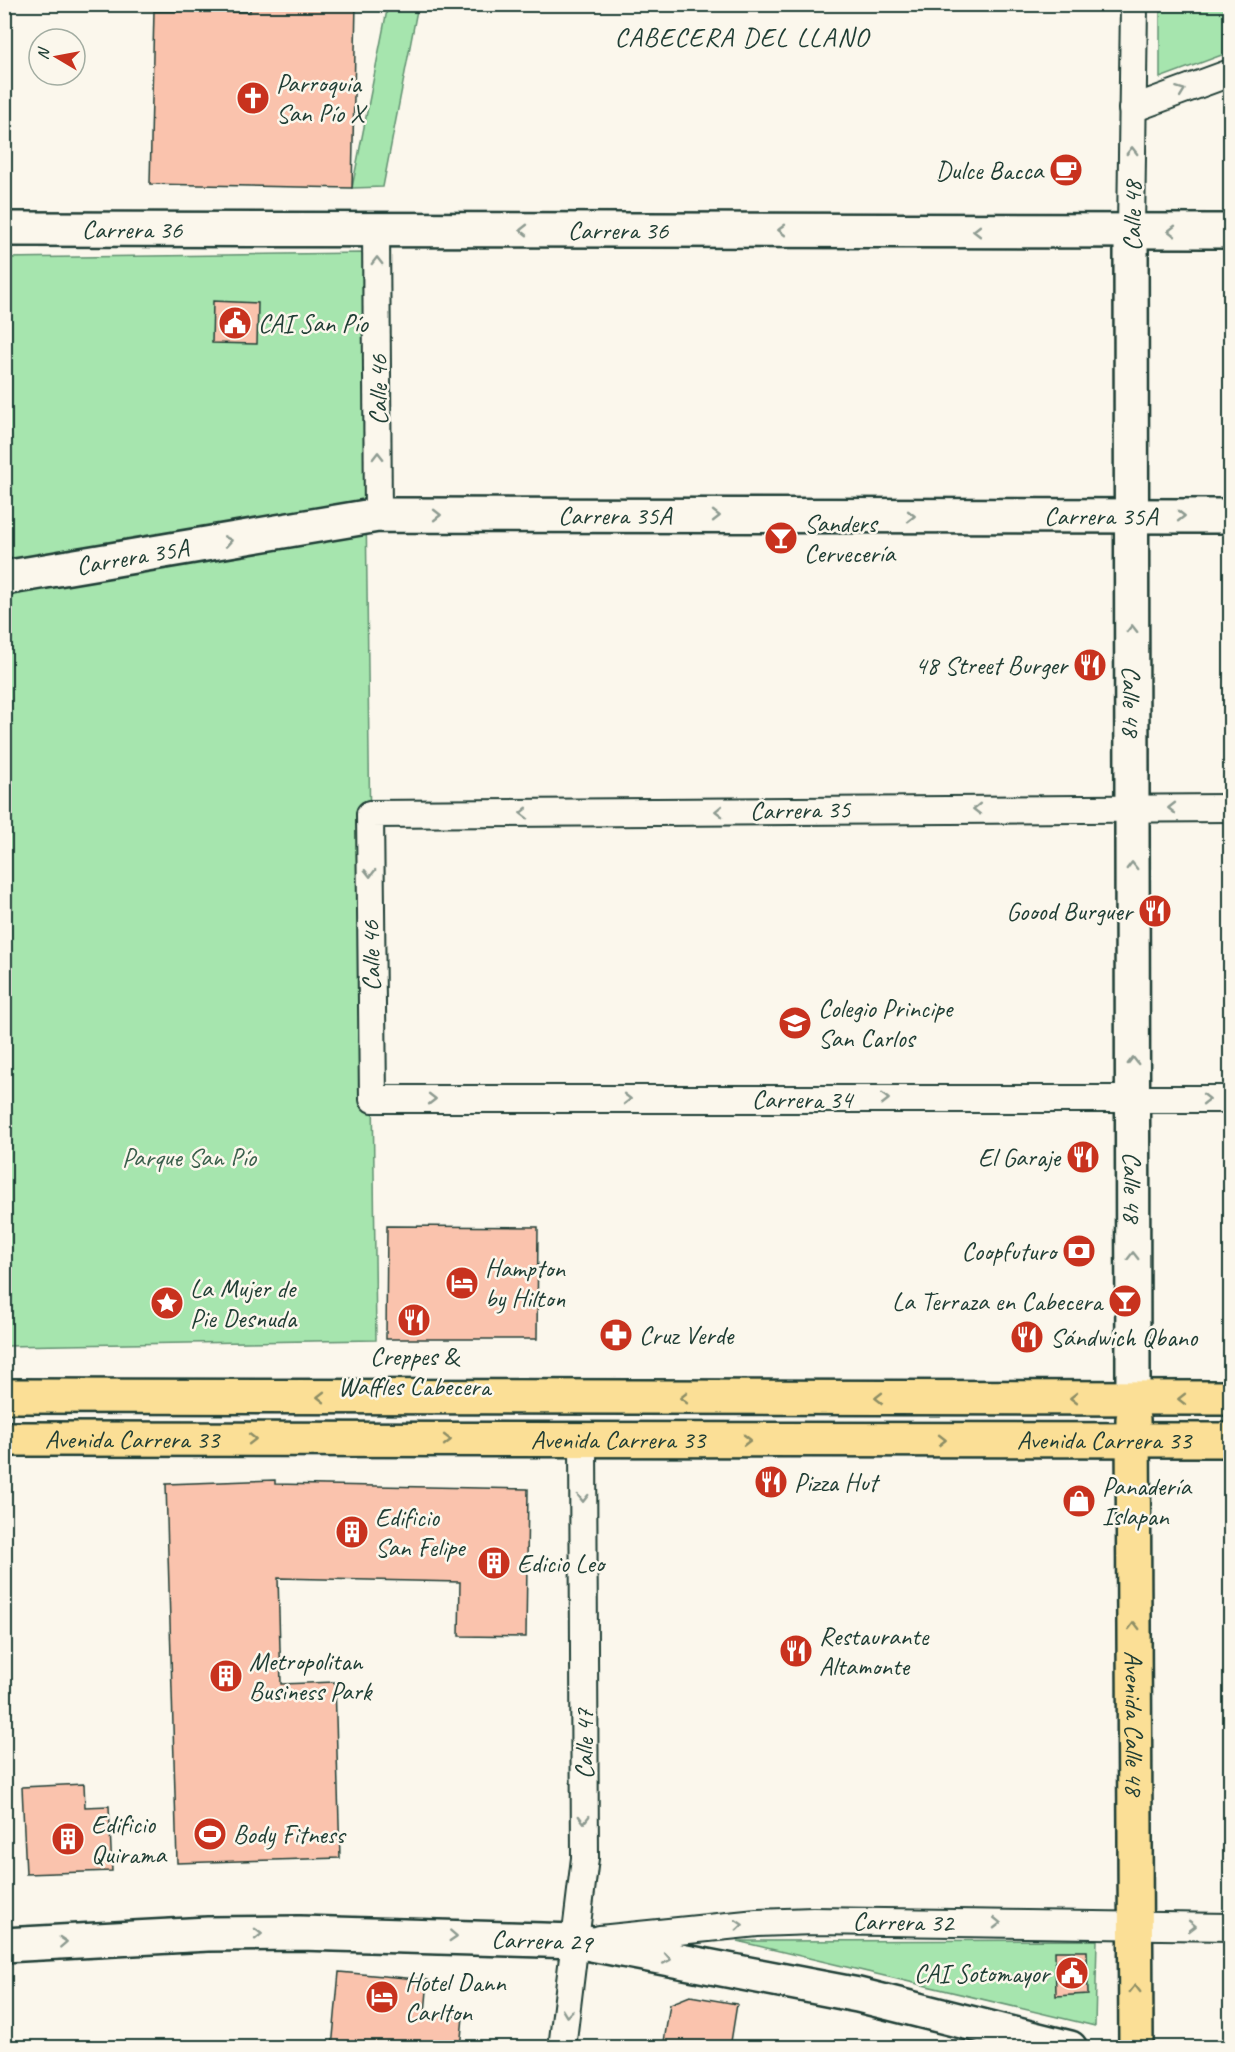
<svg xmlns="http://www.w3.org/2000/svg" width="1235" height="2052" font-family="Caveat,sans-serif">
  <style>
    .green { fill: #a6e5ae; stroke: #629171; stroke-width: 1.5 }
    .building { fill: #fac3ad; stroke: #1f3d34; stroke-width: 1.5 }
    .lines { fill: none; stroke-linecap: round; stroke-linejoin: round }
    .street-casing { stroke: #1f3d34; stroke-width: 30 }
    .secondary-casing { stroke: #1f3d34; stroke-width: 38 }
    .primary-casing { stroke: #1f3d34; stroke-width: 38 }
    .street { stroke: #fbf7ec; stroke-width: 26 }
    .secondary { stroke: #fbf7ec; stroke-width: 33 }
    .primary { stroke: #fbdf96; stroke-width: 33 }
    .oneway { stroke: #8d9a90 }
    .oneway2 { stroke: #8d8e65 }
    .labels { text-anchor: middle; dominant-baseline: central; stroke-width: 5; stroke-linejoin: round; paint-order: stroke }
    .poi-label { font-size: 26px; fill: #1f3d34; stroke: #fbf7ec; text-anchor: start }
    .street-label { font-size: 26px; fill: #1f3d34; stroke: #fbf7ec }
    .park-label { font-size: 26px; fill: #3a5f4c; stroke: #fbf7ec }
    .neighbourhood-label { font-size: 27px; letter-spacing: 1.5px; fill: #1f3d34; stroke: #fbf7ec }
  </style>
  <rect width="100%" height="100%" fill="#fbf7ec"/>
  <filter id="ink" filterUnits="userSpaceOnUse"><feTurbulence type="fractalNoise" baseFrequency=".0167" numOctaves="2"/><feDisplacementMap in="SourceGraphic" scale="12" xChannelSelector="R" yChannelSelector="G"/><feConvolveMatrix kernelMatrix="1 2 1 2 8 2 1 2 1" color-interpolation-filters="sRGB"/></filter>
  <g filter="url(#ink)">
    <!-- green -->
    <g class="green">
      <polygon points="388,5 418,5 383,187 352,188"/>
      <polygon points="1160,5 1230,5 1230,52 1160,78"/>
      <polygon points="363,253 376,1340 5,1346 4,258"/>
      <polygon points="1097,1940 1095,2026 737,1941"/>
    </g>
    <!-- building -->
    <g class="building">
      <polygon points="250,4 356,4 352,188 150,184 154,11 250,12"/>
      <polygon points="213,301 258,303 257,344 212,343"/>
      <polygon points="387,1226 538,1227 537,1339 386,1339"/>
      <polygon points="275,1480 275,1484 528,1489 526,1637 459,1636 460,1582 278,1578 281,1684 335,1682 340,1858 177,1863 166,1484"/>
      <polygon points="84,1784 85,1807 109,1806 112,1871 26,1874 22,1787"/>
      <polygon points="1055,1951 1087,1951 1088,1994 1056,1996"/>
      <polygon points="339,1972 428,1980 425,2013 463,2017 460,2048 332,2048"/>
      <polygon points="690,1996 737,2004 730,2048 663,2048 670,2004"/>
    </g>
    <g class="lines">
      <!-- street casing -->
      <g class="street-casing">
        <g id="street">
          <polyline points="1132,109 1230,73"/>
          <polyline points="376,230 378,515"/>
          <polyline points="1131,230 1134,4"/>
          <polyline points="1230,808 370,814 373,1099 1230,1099"/>
          <polyline points="600,1939 757,1923 813,1921 1230,1927"/>
          <polyline points="562,2048 585,1858 583,1440"/>
        </g>
      </g>
      <!-- secondary casing -->
      <g class="secondary-casing">
        <g id="secondary">
          <path id="s1" d="M4 229 1230 231"/>
          <path id="s2" d="M1131 230 1133 1399"/>
          <path id="s3" d="M4 578 378 515 1230 516"/>
          <path id="s4" d="M4 1945 208 1934 300 1933 576 1941 858 1995 1070 2048"/>
        </g>
      </g>
      <!-- primary casing -->
      <g class="primary-casing">
        <g id="primary">
          <polyline points="4,1396 1230,1398"/>
          <path id="s5" d="M1133 1419 1136 2048"/>
          <path id="s6" d="M4 1439 1230 1440"/>
        </g>
      </g>
      <!-- street -->
      <use href="#street" class="street"/>
      <!-- secondary -->
      <use href="#secondary" class="secondary"/>
      <!-- primary -->
      <use href="#primary" class="primary"/>
    </g>
    <!-- one-way arrows -->
    <defs><path id="oneway-chevron" d="M-2-3.5L2.5 0L-2 3.5" fill="none" stroke-width="1.6" stroke-linecap="round" stroke-linejoin="round" transform="scale(1.5)"/></defs>
    <g class="oneway">
      <use href="#oneway-chevron" transform="translate(1181 91) rotate(-21)"/>
      <use href="#oneway-chevron" transform="translate(1132 151) rotate(-90)"/>
      <use href="#oneway-chevron" transform="translate(524 230) rotate(-180)"/>
      <use href="#oneway-chevron" transform="translate(782 230) rotate(-180)"/>
      <use href="#oneway-chevron" transform="translate(977 231) rotate(-180)"/>
      <use href="#oneway-chevron" transform="translate(1172 231) rotate(-180)"/>
      <use href="#oneway-chevron" transform="translate(377 261) rotate(-90)"/>
      <use href="#oneway-chevron" transform="translate(378 456) rotate(-90)"/>
      <use href="#oneway-chevron" transform="translate(437 515)"/>
      <use href="#oneway-chevron" transform="translate(716 516)"/>
      <use href="#oneway-chevron" transform="translate(911 516)"/>
      <use href="#oneway-chevron" transform="translate(1181 516)"/>
      <use href="#oneway-chevron" transform="translate(228 541) rotate(-10)"/>
      <use href="#oneway-chevron" transform="translate(1132 629) rotate(-90)"/>
      <use href="#oneway-chevron" transform="translate(1172 808) rotate(-180)"/>
      <use href="#oneway-chevron" transform="translate(977 809) rotate(179)"/>
      <use href="#oneway-chevron" transform="translate(719 811) rotate(179)"/>
      <use href="#oneway-chevron" transform="translate(524 813) rotate(179)"/>
      <use href="#oneway-chevron" transform="translate(1132 866) rotate(-90)"/>
      <use href="#oneway-chevron" transform="translate(370 873) rotate(89)"/>
      <use href="#oneway-chevron" transform="translate(1133 1061) rotate(-90)"/>
      <use href="#oneway-chevron" transform="translate(432 1099)"/>
      <use href="#oneway-chevron" transform="translate(627 1099)"/>
      <use href="#oneway-chevron" transform="translate(885 1099)"/>
      <use href="#oneway-chevron" transform="translate(1206 1099)"/>
      <use href="#oneway-chevron" transform="translate(1133 1256) rotate(-90)"/>
      <use href="#oneway-chevron" transform="translate(583 1498) rotate(90)"/>
      <use href="#oneway-chevron" transform="translate(584 1819) rotate(90)"/>
      <use href="#oneway-chevron" transform="translate(997 1923) rotate(1)"/>
      <use href="#oneway-chevron" transform="translate(739 1925) rotate(-5)"/>
      <use href="#oneway-chevron" transform="translate(1192 1926) rotate(1)"/>
      <use href="#oneway-chevron" transform="translate(258 1934) rotate(-1)"/>
      <use href="#oneway-chevron" transform="translate(453 1936) rotate(3)"/>
      <use href="#oneway-chevron" transform="translate(63 1942) rotate(-3)"/>
      <use href="#oneway-chevron" transform="translate(667 1959) rotate(11)"/>
      <use href="#oneway-chevron" transform="translate(567 2013) rotate(97)"/>
    </g>
    <g class="oneway2">
      <use href="#oneway-chevron" transform="translate(321 1397) rotate(-180)"/>
      <use href="#oneway-chevron" transform="translate(684 1398) rotate(-180)"/>
      <use href="#oneway-chevron" transform="translate(879 1398) rotate(-180)"/>
      <use href="#oneway-chevron" transform="translate(1074 1398) rotate(-180)"/>
      <use href="#oneway-chevron" transform="translate(1182 1399) rotate(180)"/>
      <use href="#oneway-chevron" transform="translate(252 1439)"/>
      <use href="#oneway-chevron" transform="translate(447 1440)"/>
      <use href="#oneway-chevron" transform="translate(747 1440)"/>
      <use href="#oneway-chevron" transform="translate(942 1440)"/>
      <use href="#oneway-chevron" transform="translate(1134 1626) rotate(-90)"/>
      <use href="#oneway-chevron" transform="translate(1135 1989) rotate(-90)"/>
    </g>
  </g>
  <!-- icons -->
  <defs>
    <g id="church-disc" transform="scale(1.725)"><circle r="9.5" fill="#c8321e" stroke="#fbf7ec"/><path d="M-1.2-6h2.4v3.5h3.3v2.4h-3.3V6h-2.4V-.1h-3.3v-2.4h3.3Z" fill="#fff"/></g>
    <g id="cafe-disc" transform="scale(1.725)"><circle r="9.5" fill="#c8321e" stroke="#fbf7ec"/><path d="M-5.5-4.5H6V0H3Q3 3.5 0 3.5H-2.5Q-5.5 3.5-5.5 0ZM3-3.2v2h1.7v-2ZM-6 4.5H4V6H-6Z" fill="#fff"/></g>
    <g id="civic-disc" transform="scale(1.725)"><circle r="9.5" fill="#c8321e" stroke="#fbf7ec"/><path d="M-.6-6.5H3V-4.5H.6V-3L4-1V1h2V6H-6V1h2V-1L-.6-3ZM-1.2 2.5V6h2.4V2.5Z" fill="#fff"/></g>
    <g id="bar-disc" transform="scale(1.725)"><circle r="9.5" fill="#c8321e" stroke="#fbf7ec"/><path d="M-6-5H6L.8 .8V4.5H3.5V6h-7V4.5H-.8V.8Z" fill="#fff"/></g>
    <g id="restaurant-disc" transform="scale(1.725)"><circle r="9.5" fill="#c8321e" stroke="#fbf7ec"/><path d="M-5-6h1v4h1v-4h1v4h1v-4h1v5L-1.5 .5V6h-2V.5L-5-1ZM5-6V6H3V1.5H1.5Q1.5-4 5-6Z" fill="#fff"/></g>
    <g id="school-disc" transform="scale(1.725)"><circle r="9.5" fill="#c8321e" stroke="#fbf7ec"/><path d="M0-5L7-2L0 1L-7-2ZM-4 1L0 2.5L4 1V4Q0 6-4 4Z" fill="#fff"/></g>
    <g id="bank-disc" transform="scale(1.725)"><circle r="9.5" fill="#c8321e" stroke="#fbf7ec"/><path d="M-6-4H6V4H-6ZM0-2.3a2.3 2.3 0 1 0 0 4.6a2.3 2.3 0 1 0 0-4.6Z" fill="#fff"/></g>
    <g id="hotel-disc" transform="scale(1.725)"><circle r="9.5" fill="#c8321e" stroke="#fbf7ec"/><path d="M-6-4.5h1.5V1H6V5H4.5V3h-9V5H-6ZM-4 0a1.8 1.8 0 1 1 3.6 0ZM.5 0V-2.5h3Q6-2.5 6 0Z" fill="#fff"/></g>
    <g id="sight-disc" transform="scale(1.725)"><circle r="9.5" fill="#c8321e" stroke="#fbf7ec"/><path d="M0-6L1.8-2.2L6-1.7L2.9 1.2L3.7 5.4L0 3.3L-3.7 5.4L-2.9 1.2L-6-1.7L-1.8-2.2Z" fill="#fff"/></g>
    <g id="pharmacy-disc" transform="scale(1.725)"><circle r="9.5" fill="#c8321e" stroke="#fbf7ec"/><path d="M-2-6h4v4h4v4h-4v4h-4v-4h-4v-4h4Z" fill="#fff"/></g>
    <g id="shop-disc" transform="scale(1.725)"><circle r="9.5" fill="#c8321e" stroke="#fbf7ec"/><path d="M-5-2.5h2.3a2.7 3.5 0 0 1 5.4 0H5L5.5 6h-11ZM-1.5-2.5h3a1.5 2.3 0 0 0-3 0Z" fill="#fff"/></g>
    <g id="building-disc" transform="scale(1.725)"><circle r="9.5" fill="#c8321e" stroke="#fbf7ec"/><path d="M-4-6H4V6H1V3H-1V6H-4ZM-2.5-4.3h1.7v1.8h-1.7ZM.8-4.3h1.7v1.8H.8ZM-2.5-1h1.7V.8h-1.7ZM.8-1h1.7V.8H.8Z" fill="#fff"/></g>
    <g id="stadium-disc" transform="scale(1.725)"><circle r="9.5" fill="#c8321e" stroke="#fbf7ec"/><path d="M0-5a6.5 5 0 1 0 0 10a6.5 5 0 1 0 0-10ZM-3.5-1.8h7v3.6h-7Z" fill="#fff"/></g>
  </defs>
  <g fill-rule="evenodd">
    <use href="#church-disc" x="253" y="98"/>
    <use href="#cafe-disc" x="1066" y="170"/>
    <use href="#civic-disc" x="235" y="323"/>
    <use href="#bar-disc" x="781" y="538"/>
    <use href="#restaurant-disc" x="1090" y="665"/>
    <use href="#restaurant-disc" x="1155" y="911"/>
    <use href="#school-disc" x="795" y="1023"/>
    <use href="#restaurant-disc" x="1083" y="1157"/>
    <use href="#bank-disc" x="1079" y="1251"/>
    <use href="#hotel-disc" x="462" y="1283"/>
    <use href="#bar-disc" x="1125" y="1301"/>
    <use href="#sight-disc" x="167" y="1303"/>
    <use href="#restaurant-disc" x="414" y="1320"/>
    <use href="#pharmacy-disc" x="616" y="1335"/>
    <use href="#restaurant-disc" x="1027" y="1337"/>
    <use href="#restaurant-disc" x="771" y="1482"/>
    <use href="#shop-disc" x="1079" y="1501"/>
    <use href="#building-disc" x="352" y="1532"/>
    <use href="#building-disc" x="494" y="1563"/>
    <use href="#restaurant-disc" x="796" y="1651"/>
    <use href="#building-disc" x="226" y="1676"/>
    <use href="#stadium-disc" x="210" y="1834"/>
    <use href="#building-disc" x="68" y="1839"/>
    <use href="#civic-disc" x="1072" y="1973"/>
    <use href="#hotel-disc" x="382" y="1997"/>
  </g>
  <g class="labels">
    <!-- poi labels -->
    <g class="poi-label">
      <text x="276" y="83">Parroquia<tspan x="276" dy="30">San Pío X</tspan></text>
      <text x="1043" y="170" text-anchor="end">Dulce Bacca</text>
      <text x="258" y="323">CAI San Pío</text>
      <text x="804" y="523">Sanders<tspan x="804" dy="30">Cervecería</tspan></text>
      <text x="1067" y="665" text-anchor="end">48 Street Burger</text>
      <text x="1132" y="911" text-anchor="end">Goood Burguer</text>
      <text x="818" y="1008">Colegio Principe<tspan x="818" dy="30">San Carlos</tspan></text>
      <text x="1060" y="1157" text-anchor="end">El Garaje</text>
      <text x="1056" y="1251" text-anchor="end">Coopfuturo</text>
      <text x="485" y="1268">Hampton<tspan x="485" dy="30">by Hilton</tspan></text>
      <text x="190" y="1288">La Mujer de<tspan x="190" dy="30">Pie Desnuda</tspan></text>
      <text x="1102" y="1301" text-anchor="end">La Terraza en Cabecera</text>
      <text x="639" y="1335">Cruz Verde</text>
      <text x="1050" y="1337">Sándwich Qbano</text>
      <text x="414" y="1356" text-anchor="middle">Creppes &amp;<tspan x="414" dy="30">Waffles Cabecera</tspan></text>
      <text x="794" y="1482">Pizza Hut</text>
      <text x="1102" y="1486">Panadería<tspan x="1102" dy="30">Islapan</tspan></text>
      <text x="375" y="1517">Edificio<tspan x="375" dy="30">San Felipe</tspan></text>
      <text x="517" y="1563">Edicio Leo</text>
      <text x="819" y="1636">Restaurante<tspan x="819" dy="30">Altamonte</tspan></text>
      <text x="249" y="1661">Metropolitan<tspan x="249" dy="30">Business Park</tspan></text>
      <text x="91" y="1824">Edificio<tspan x="91" dy="30">Quirama</tspan></text>
      <text x="233" y="1834">Body Fitness</text>
      <text x="1049" y="1973" text-anchor="end">CAI Sotomayor</text>
      <text x="405" y="1982">Hotel Dann<tspan x="405" dy="30">Carlton</tspan></text>
    </g>
    <!-- street labels -->
    <g class="street-label">
      <text transform="translate(1132 216) rotate(-90)">Calle 48</text>
      <text stroke="none"><textPath href="#s1" startOffset="128">Carrera 36</textPath></text>
      <text stroke="none"><textPath href="#s1" startOffset="614">Carrera 36</textPath></text>
      <text transform="translate(378 390) rotate(-90)">Calle 46</text>
      <text stroke="none"><textPath href="#s3" startOffset="616">Carrera 35A</textPath></text>
      <text stroke="none"><textPath href="#s3" startOffset="1102">Carrera 35A</textPath></text>
      <text stroke="none"><textPath href="#s3" startOffset="130">Carrera 35A</textPath></text>
      <text stroke="none"><textPath href="#s2" startOffset="471">Calle 48</textPath></text>
      <text transform="translate(800 810) rotate(-1)">Carrera 35</text>
      <text transform="translate(371 956) rotate(-91)">Calle 46</text>
      <text x="802" y="1099">Carrera 34</text>
      <text stroke="none"><textPath href="#s2" startOffset="957">Calle 48</textPath></text>
      <text stroke="none"><textPath href="#s6" startOffset="128">Avenida Carrera 33</textPath></text>
      <text stroke="none"><textPath href="#s6" startOffset="614">Avenida Carrera 33</textPath></text>
      <text stroke="none"><textPath href="#s6" startOffset="1100">Avenida Carrera 33</textPath></text>
      <text stroke="none"><textPath href="#s5" startOffset="304">Avenida Calle 48</textPath></text>
      <text transform="translate(584 1744) rotate(-90)">Calle 47</text>
      <text transform="translate(903 1922) rotate(1)">Carrera 32</text>
      <text stroke="none"><textPath href="#s4" startOffset="538">Carrera 29</textPath></text>
    </g>
    <!-- park labels -->
    <g class="park-label">
      <text x="189" y="1157">Parque San Pío</text>
    </g>
    <!-- neighbourhood labels -->
    <g class="neighbourhood-label">
      <text x="742" y="37">CABECERA DEL LLANO</text>
    </g>
  </g>
  <!-- margin -->
  <rect width="1235" height="2052" fill="none" stroke="#fbf7ec" stroke-width="24"/>
  <rect x="12" y="12" width="1211" height="2028" fill="none" stroke="#1f3d34" stroke-width="2" filter="url(#ink)"/>
  <!-- north arrow -->
  <g transform="translate(57 57) rotate(280)"><circle r="28" fill="#fbf7ec" stroke="#a3ada2" stroke-width="1.5"/>
  <path d="M0-4.5L10 22L0 15L-10 22Z" fill="#c8321e"/>
  <text y="-9" font-size="16" font-weight="bold" text-anchor="middle" fill="#1f3d34">N</text>
  </g>
</svg>
